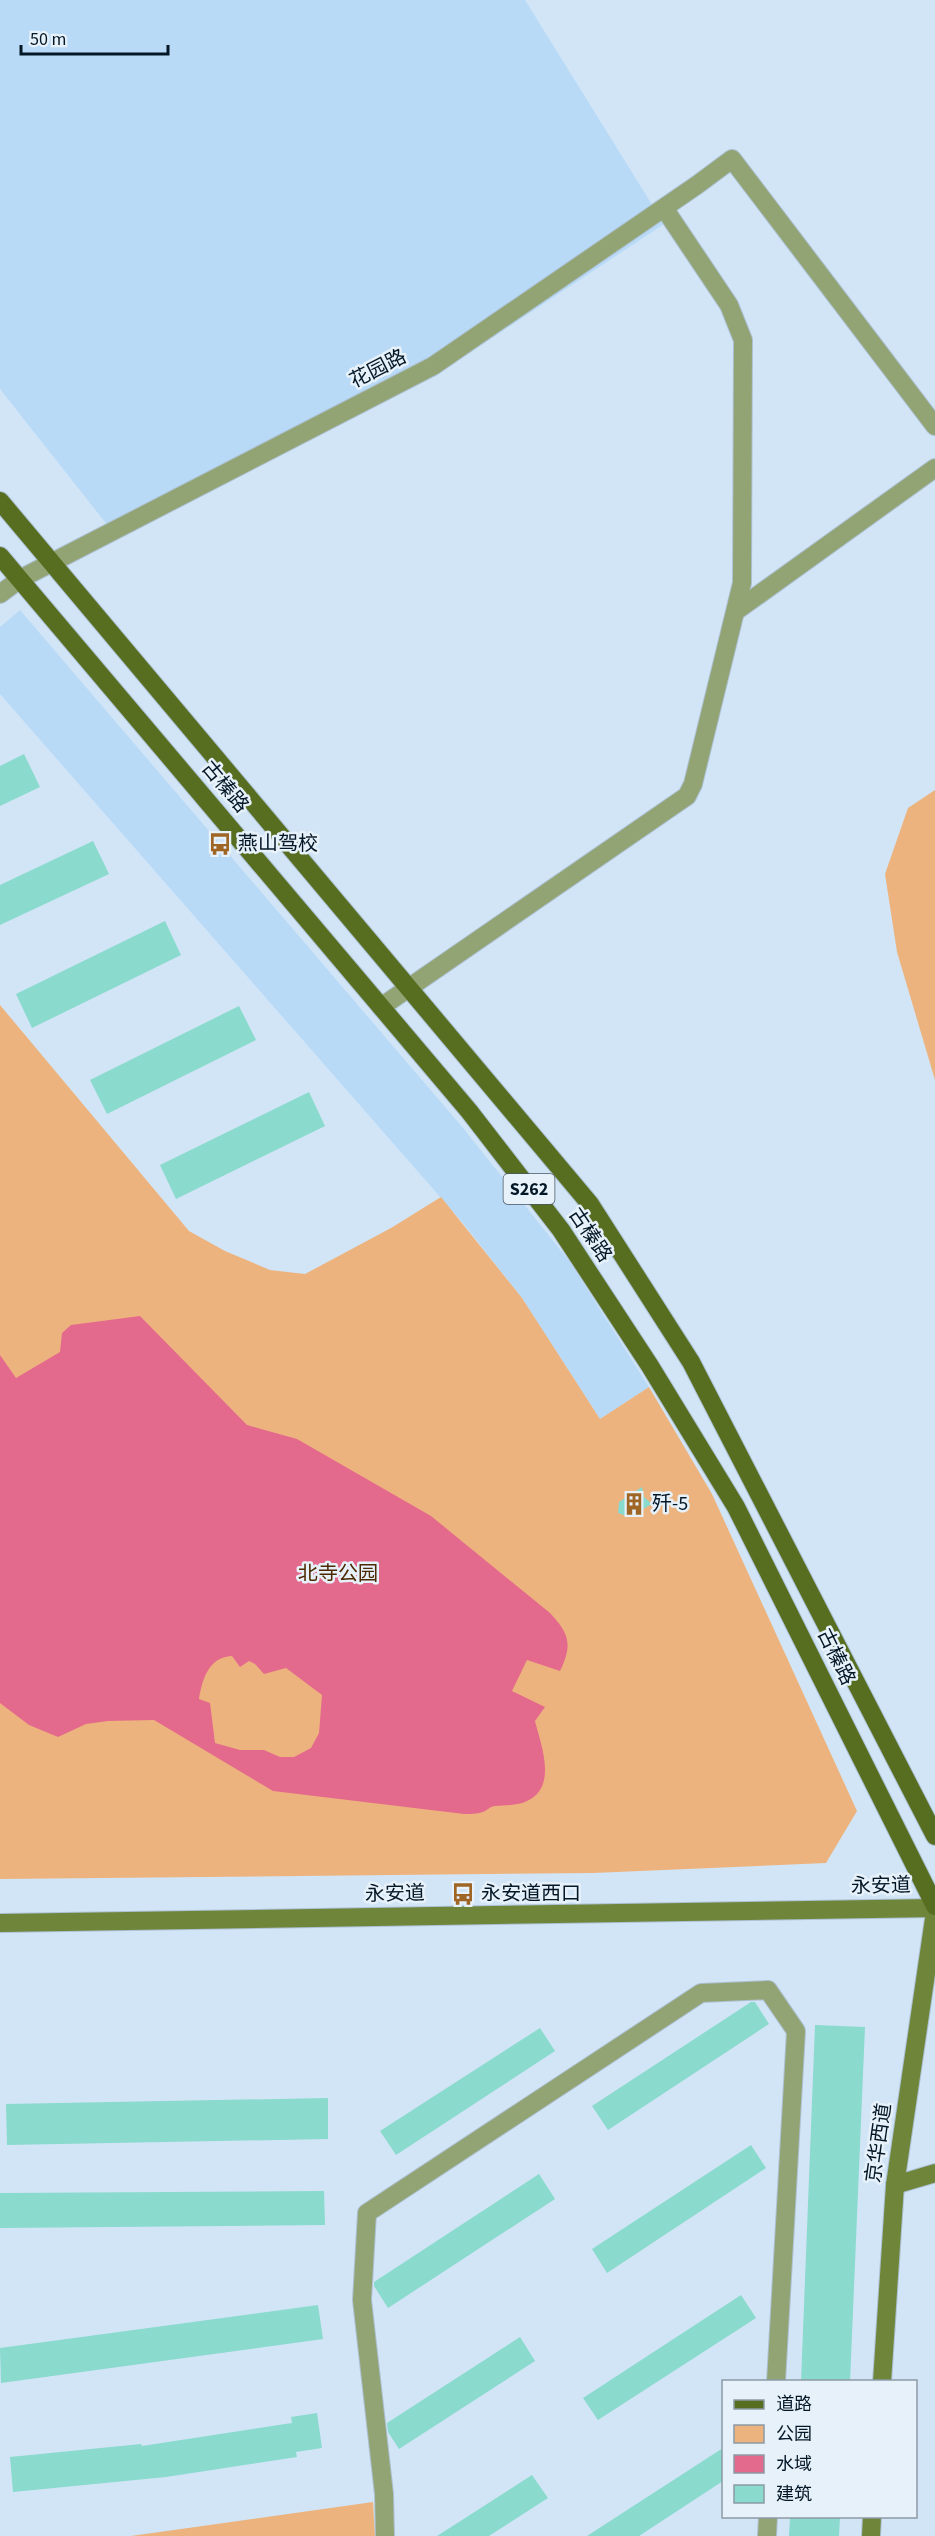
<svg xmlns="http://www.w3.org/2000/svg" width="935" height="2536" font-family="'Source Sans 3','Noto Sans SC',sans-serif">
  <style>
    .built { fill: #b8daf7 }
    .green { fill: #edb37e }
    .water { fill: #e46a8d; fill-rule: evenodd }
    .building { fill: #8adace }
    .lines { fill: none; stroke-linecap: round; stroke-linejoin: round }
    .minor-casing { stroke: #acc0d1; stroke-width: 20 }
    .secondary-casing { stroke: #acc0d1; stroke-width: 20 }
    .primary-casing { stroke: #acc0d1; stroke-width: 20 }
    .minor { stroke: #93a474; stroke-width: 18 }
    .secondary { stroke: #6e853a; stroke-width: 18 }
    .primary { stroke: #576d1f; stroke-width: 18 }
    .labels { text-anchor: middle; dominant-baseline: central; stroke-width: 5; stroke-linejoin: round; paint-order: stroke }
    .shield { fill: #e7f1fa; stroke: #485866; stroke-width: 1.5 }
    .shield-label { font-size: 18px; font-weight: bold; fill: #041726 }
    .street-label { font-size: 20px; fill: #041726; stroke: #e7f1fa }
    .poi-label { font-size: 20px; fill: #041726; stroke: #e7f1fa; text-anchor: start }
    .park-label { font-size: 20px; fill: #4d2900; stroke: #e7f1fa }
  </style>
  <rect width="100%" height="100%" fill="#d1e5f6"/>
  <!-- built -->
  <g class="built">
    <polygon points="0,0 525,0 664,224 442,371 116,536 0,389"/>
    <polygon points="20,610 463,1128 570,1262 649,1387 600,1419 522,1298 463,1223 0,694 0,627"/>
  </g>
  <!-- green -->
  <g class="green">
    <polygon points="935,790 935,1080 897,952 885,874 908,808"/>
    <polygon points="0,1005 189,1231 225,1251 270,1270 305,1274 391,1228 441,1197 522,1298 600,1419 649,1387 712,1494 857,1811 826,1863 593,1873 0,1879"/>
    <polygon points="373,2502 375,2536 131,2536"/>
  </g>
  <!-- water -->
  <path class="water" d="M140 1316 247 1425 297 1439 431 1516 550 1613C569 1633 573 1645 560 1671L527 1660 512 1691 545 1707 535 1721C541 1745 558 1787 527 1801 517 1806 506 1805 495 1806 489 1807 488 1810 483 1812 477 1814 470 1814 464 1814L273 1791 154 1720 108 1721 86 1724 58 1737 29 1725 0 1703V1355L16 1378 60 1352 62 1333 71 1325ZM232 1656 240 1667 249 1661 255 1664 264 1674 286 1668 322 1695 319 1733 311 1748 294 1757H280L264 1750H240L215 1743 210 1703 199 1699C202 1681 208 1657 232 1656Z"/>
  <!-- building -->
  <g class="building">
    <polygon points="24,754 40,787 0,806 0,766"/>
    <polygon points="93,841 109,874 0,925 0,885"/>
    <polygon points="165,921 181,955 32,1028 16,994"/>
    <polygon points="239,1006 256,1040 107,1114 90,1080"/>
    <polygon points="309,1092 325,1126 176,1199 160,1165"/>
    <polygon points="642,1487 644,1497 652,1504 629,1517 618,1513 619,1502"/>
    <polygon points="751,2002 755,2002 769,2024 608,2130 592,2106"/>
    <polygon points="815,2025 865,2027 850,2382 801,2382"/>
    <polygon points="540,2028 555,2051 396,2155 380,2131"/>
    <polygon points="328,2098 328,2139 7,2145 6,2104"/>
    <polygon points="751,2145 766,2168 607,2273 592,2249"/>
    <polygon points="539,2174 555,2199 388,2308 374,2286 374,2282"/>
    <polygon points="324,2191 325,2225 0,2228 0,2193"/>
    <polygon points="741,2295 756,2318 598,2420 583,2398"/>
    <polygon points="318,2305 323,2339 1,2383 0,2348"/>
    <polygon points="520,2337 535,2361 399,2449 388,2432 387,2423"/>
    <polygon points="317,2413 322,2448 296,2452 297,2457 166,2477 13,2492 10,2457 141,2444 142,2446 292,2423 291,2417"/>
    <polygon points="723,2448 723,2481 639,2536 587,2536"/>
    <polygon points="532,2475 548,2498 489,2536 437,2536"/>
    <polygon points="790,2517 840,2517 839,2536 789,2536"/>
  </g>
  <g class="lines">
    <!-- minor casing -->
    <g class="minor-casing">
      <g id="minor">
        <polyline points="0,594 20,579 433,366 697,185 732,159 935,426"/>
        <polyline points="736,611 935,468"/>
        <polyline points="381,1007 687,796 693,784 742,583 743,340 729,305 664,208"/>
        <polyline points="385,2536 384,2494 362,2300 367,2213 701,1993 768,1990 796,2031 776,2382"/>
        <polyline points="767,2536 768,2516"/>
      </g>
    </g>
    <!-- secondary casing -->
    <g class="secondary-casing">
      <g id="secondary">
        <polyline points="0,1923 935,1908"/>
        <polyline points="895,2185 935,2173"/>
        <polyline points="882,2382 895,2185 935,1912"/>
        <polyline points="871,2536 872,2516"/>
      </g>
    </g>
    <!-- primary casing -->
    <g class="primary-casing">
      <g id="primary">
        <polyline points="0,501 590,1204 691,1362 935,1836"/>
        <polyline points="0,556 469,1111 561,1230 650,1366 736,1507 935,1906"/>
      </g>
    </g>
    <!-- minor -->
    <use href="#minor" class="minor"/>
    <!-- secondary -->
    <use href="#secondary" class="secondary"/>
    <!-- primary -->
    <use href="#primary" class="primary"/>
  </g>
  <!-- icons -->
  <defs>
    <g id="bus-bare" transform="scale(1.8)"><path d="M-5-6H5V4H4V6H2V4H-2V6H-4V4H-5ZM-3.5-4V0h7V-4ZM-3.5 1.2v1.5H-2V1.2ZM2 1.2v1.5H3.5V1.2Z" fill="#9f6525" stroke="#e7f1fa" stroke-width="2.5" paint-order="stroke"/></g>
    <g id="building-bare" transform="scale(1.8)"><path d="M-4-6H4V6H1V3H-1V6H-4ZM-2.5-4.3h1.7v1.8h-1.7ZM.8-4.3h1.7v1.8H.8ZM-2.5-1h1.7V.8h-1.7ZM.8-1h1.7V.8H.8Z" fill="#9f6525" stroke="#e7f1fa" stroke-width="2.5" paint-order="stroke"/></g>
  </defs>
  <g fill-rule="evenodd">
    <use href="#bus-bare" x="220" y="844"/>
    <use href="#building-bare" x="634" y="1504"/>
    <use href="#bus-bare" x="463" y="1894"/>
  </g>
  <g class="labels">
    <!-- shield labels -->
    <rect class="shield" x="503.5" y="1174" width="51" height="30" rx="4.5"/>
    <g class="shield-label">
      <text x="529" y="1189">S262</text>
    </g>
    <!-- street labels -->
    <g class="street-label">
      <text transform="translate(378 369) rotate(-27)">花园路</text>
      <text transform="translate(225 787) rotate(50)">古榛路</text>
      <text transform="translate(590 1235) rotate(56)">古榛路</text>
      <text transform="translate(836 1657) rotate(64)">古榛路</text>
      <text transform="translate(881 1886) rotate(-1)">永安道</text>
      <text transform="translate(395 1894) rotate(-1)">永安道</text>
      <text transform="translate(879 2143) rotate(-82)">京华西道</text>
    </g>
    <!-- poi labels -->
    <g class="poi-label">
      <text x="238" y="844">燕山驾校</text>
      <text x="652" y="1504">歼-5</text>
      <text x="481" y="1894">永安道西口</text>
    </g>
    <!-- park labels -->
    <g class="park-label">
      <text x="338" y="1574">北寺公园</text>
    </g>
  </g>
  <!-- legend -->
  <rect x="722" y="2380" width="195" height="138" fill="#e7f1fa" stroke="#8c9aa5" stroke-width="1.5"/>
  <rect x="734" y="2400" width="30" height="9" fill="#576d1f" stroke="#8c9aa5" stroke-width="1.5"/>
  <text x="776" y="2410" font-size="18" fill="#041726">道路</text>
  <rect x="734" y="2425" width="30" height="18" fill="#edb37e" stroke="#8c9aa5" stroke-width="1.5"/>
  <text x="776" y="2440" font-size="18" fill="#041726">公园</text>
  <rect x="734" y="2455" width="30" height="18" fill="#e46a8d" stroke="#8c9aa5" stroke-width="1.5"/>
  <text x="776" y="2470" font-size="18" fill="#041726">水域</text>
  <rect x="734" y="2485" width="30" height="18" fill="#8adace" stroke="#8c9aa5" stroke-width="1.5"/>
  <text x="776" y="2500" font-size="18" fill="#041726">建筑</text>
  <!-- scale -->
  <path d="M21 45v9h147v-9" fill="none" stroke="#041726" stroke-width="3"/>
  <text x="30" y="45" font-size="18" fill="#041726" stroke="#e7f1fa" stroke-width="4.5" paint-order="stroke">50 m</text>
</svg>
